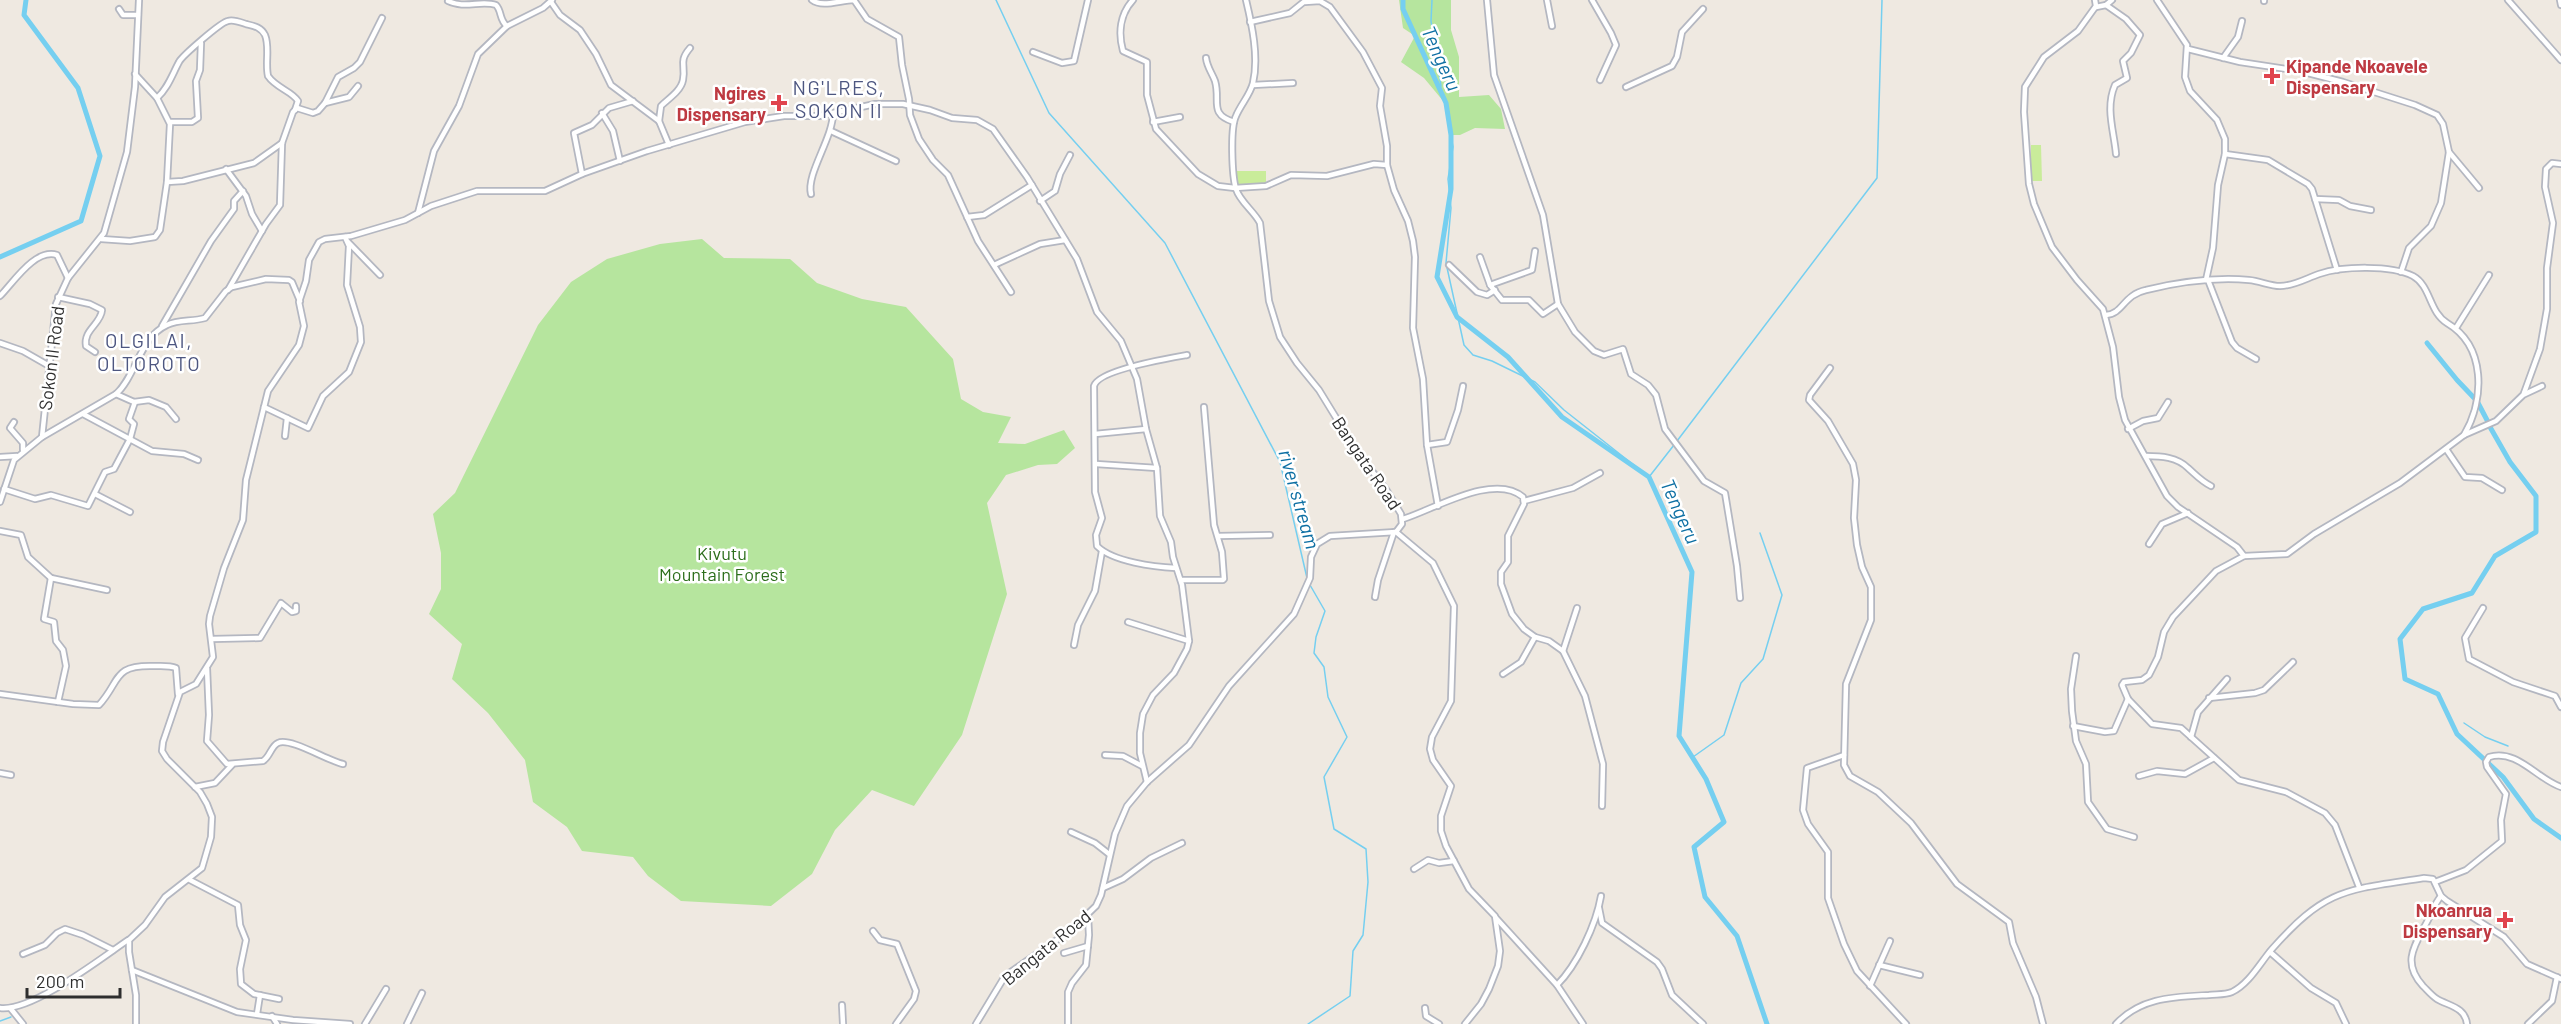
<svg xmlns="http://www.w3.org/2000/svg" width="2561" height="1024" font-family="Barlow,sans-serif">
  <style>
    .green { fill: #b6e59e }
    .pitch { fill: #c9ec9a }
    .lines { fill: none; stroke-linecap: round; stroke-linejoin: round }
    .stream { stroke: #75cff0; stroke-width: 1.5 }
    .river { stroke: #75cff0; stroke-width: 5 }
    .minor-casing { stroke: #b4b7c1; stroke-width: 8 }
    .minor { stroke: #fff; stroke-width: 4.5 }
    .health-dot { fill: #e0444e; stroke: #fff; stroke-width: 2 }
    .labels { text-anchor: middle; dominant-baseline: central; stroke-width: 5; stroke-linejoin: round; paint-order: stroke }
    .health-label { font-size: 18px; font-weight: bold; fill: #be3a42; stroke: #fff; text-anchor: end }
    .street-label { font-size: 18px; fill: #2e2e2e; stroke: #fff }
    .park-label { font-size: 18px; fill: #2c6e1b; stroke: #fff }
    .water-label { font-size: 20px; font-style: italic; fill: #0d6fa3; stroke: #fff }
    .neighbourhood-label { font-size: 20px; letter-spacing: 1.5px; fill: #4d5680; stroke: #fff }
  </style>
  <rect width="100%" height="100%" fill="#efe9e1"/>
  <!-- green -->
  <g class="green">
    <polygon points="1399,0 1451,0 1451,30 1459,57 1459,97 1489,95 1501,109 1505,129 1475,128 1460,135 1451,135 1444,102 1424,78 1401,62 1415,36 1403,28"/>
    <polygon points="702,239 724,258 790,259 817,283 862,299 906,307 953,359 961,399 983,412 1011,417 998,443 1025,444 1064,430 1075,448 1057,464 1038,465 1006,475 987,503 1007,594 962,735 914,806 872,790 835,830 812,874 771,906 681,901 648,876 633,857 582,851 567,827 533,802 525,760 488,713 452,679 462,644 429,614 441,589 441,553 433,514 455,493 538,325 571,282 607,259 660,244"/>
  </g>
  <!-- pitch -->
  <g class="pitch">
    <polygon points="2031,145 2041,145 2042,181 2031,181"/>
    <rect x="1237" y="171" width="29" height="14"/>
  </g>
  <g class="lines">
    <!-- stream -->
    <g class="stream">
      <polyline points="996,0 1049,113 1165,243 1280,462 1307,578"/>
      <polyline points="1432,0 1431,21 1441,86"/>
      <polyline points="1446,109 1453,147 1448,179 1451,208 1446,263 1464,345 1473,355 1492,361 1535,382 1564,410 1649,477 1674,445"/>
      <polyline points="1677,441 1877,178 1882,0"/>
      <polyline points="2464,723 2485,737 2508,746"/>
      <polyline points="1693,757 1724,735 1741,683 1763,659 1782,595 1760,533"/>
      <polyline points="0,1021 11,1017"/>
      <polyline points="1308,1024 1350,996 1353,951 1363,935 1368,882 1366,849 1334,829 1324,777 1347,737 1328,697 1324,667 1314,653 1316,637 1325,611 1310,585"/>
    </g>
    <!-- river -->
    <g class="river">
      <polyline points="1403,0 1403,9 1446,103 1451,135 1451,189 1437,277 1457,317 1508,357 1562,417 1649,477 1692,572 1679,736 1706,779 1724,822 1694,847 1705,897 1737,936 1767,1024"/>
      <polyline points="0,257 81,221 100,156 78,88 24,15 26,0"/>
      <polyline points="2427,343 2457,380 2477,401 2488,422"/>
      <polyline points="2490,427 2510,462 2536,496 2536,532 2495,556 2472,593 2423,609 2400,639 2405,679 2438,694 2457,734 2503,777 2534,819 2561,838"/>
    </g>
    <!-- minor casing -->
    <g class="minor-casing">
      <g id="minor">
        <path d="M812 0C822 8 841 0 854 0L867 19 899 37 902 65 909 99 910 115 919 139 933 160 948 175 978 241 1011 292"/>
        <path d="M1133 0C1120 14 1118 33 1123 51L1147 62V95L1156 129 1198 174 1218 186 1235 188 1266 186 1291 175 1327 176 1374 164 1387 165"/>
        <polyline points="1487,0 1494,75 1543,215 1558,304 1575,332 1594,351 1604,355 1623,349 1631,374 1648,385 1656,395 1665,429 1704,481 1725,493 1737,566 1740,598"/>
        <polyline points="1547,0 1552,26"/>
        <polyline points="1592,0 1611,33 1616,45 1600,80"/>
        <polyline points="2095,0 2096,6 2078,31 2044,57 2025,87 2024,112 2029,184 2034,204 2052,247 2077,280 2103,309 2113,347 2119,397 2125,420 2167,496 2178,507 2237,547 2244,556 2216,571 2173,617 2164,632 2158,657 2149,675 2142,680 2124,682 2122,685 2128,699 2152,724 2181,728 2239,780 2286,792 2325,813 2335,825 2359,887"/>
        <polyline points="2157,0 2187,45 2185,77 2190,91 2217,120 2225,139 2225,154 2218,185 2213,248 2206,280"/>
        <polyline points="2264,0 2264,1"/>
        <polyline points="2508,0 2561,60"/>
        <polyline points="2560,0 2561,5"/>
        <path d="M448 1C464 9 482 0 496 5 502 11 499 20 507 26"/>
        <polyline points="551,2 560,15 580,30 596,54 611,85 659,121 669,145"/>
        <polyline points="1305,2 1320,1 1330,7 1363,52 1382,88 1380,106 1387,146 1387,165 1394,190 1408,221 1413,241 1415,257 1413,328 1423,379 1427,445 1438,506"/>
        <path d="M2106 5 2126 19 2140 35 2131 53 2123 61 2127 78 2115 85C2105 108 2114 131 2116 154"/>
        <polyline points="2096,7 2106,5 2112,0"/>
        <polyline points="119,9 123,15 138,15"/>
        <polyline points="1250,22 1290,13 1305,1"/>
        <polyline points="2188,49 2240,62 2300,71 2343,82 2415,105 2437,115 2443,124 2449,152 2441,203 2431,226 2409,248 2401,272"/>
        <polyline points="1033,52 1062,63 1074,61 1088,0"/>
        <path d="M1206 58C1207 67 1212 73 1215 81 1221 101 1208 114 1234 122"/>
        <polyline points="2223,58 2238,37 2242,21"/>
        <polyline points="1253,85 1293,83"/>
        <polyline points="1626,87 1672,66 1677,57 1682,32 1703,9"/>
        <path d="M157 98C168 88 172 75 179 62 182 56 221 22 228 21 233 19 240 22 246 24 254 26 261 27 265 35 270 47 265 63 268 76 276 88 292 91 298 101L295 110"/>
        <polyline points="325,103 349,97 358,86"/>
        <polyline points="602,113 613,131 620,161"/>
        <path d="M659 121 661 106C668 99 681 91 683 80 686 65 678 62 690 48"/>
        <polyline points="170,122 192,122 198,118 196,81 200,70 201,43"/>
        <polyline points="1153,122 1180,117"/>
        <polyline points="831,131 896,161"/>
        <polyline points="2449,152 2479,188"/>
        <polyline points="2225,154 2268,160 2308,184 2312,189 2337,270"/>
        <polyline points="226,169 246,196 252,214 262,231"/>
        <polyline points="582,174 574,133 592,125 609,108 633,101"/>
        <polyline points="167,182 183,181 254,163 282,143"/>
        <path d="M811 194C806 174 833 138 833 113"/>
        <polyline points="2315,199 2339,200 2350,206 2371,210"/>
        <polyline points="1040,201 1055,191 1060,174 1070,155"/>
        <polyline points="418,213 434,151 459,106 478,54 507,26 543,8 552,0"/>
        <polyline points="967,217 984,215 1032,185"/>
        <polyline points="101,239 130,241 155,237 160,230 167,182 170,124 157,98 135,74"/>
        <polyline points="348,242 380,275"/>
        <polyline points="1480,257 1490,285 1502,300 1529,300 1543,314 1558,304"/>
        <polyline points="994,265 1040,244 1065,240"/>
        <polyline points="1449,265 1477,292 1487,295 1495,290"/>
        <polyline points="2208,280 2232,342 2237,348 2256,359"/>
        <polyline points="1490,285 1532,270 1535,251"/>
        <polyline points="228,290 266,224 280,205 282,143 293,112 297,108 313,113 318,111 325,103 338,77 354,68 360,62 382,18"/>
        <path d="M0 296C13 283 35 248 57 255L68 278"/>
        <path d="M58 297 90 304 102 310C101 324 83 330 86 346L95 352"/>
        <path d="M2106 315C2123 314 2123 295 2146 290 2179 282 2215 277 2249 280 2260 281 2270 286 2280 286 2294 286 2307 278 2319 274 2343 266 2391 265 2413 276 2431 286 2429 312 2447 323 2486 346 2485 399 2464 435"/>
        <polyline points="162,326 211,241 234,209 234,201 243,191"/>
        <polyline points="2456,328 2489,275"/>
        <polyline points="0,343 23,351 51,367"/>
        <polyline points="1830,368 1810,395 1809,400 1828,421 1853,464 1856,480 1854,518 1857,545 1862,567 1871,587 1871,620 1846,684 1844,765 1850,776 1878,792 1911,823 1957,884 2009,922 2013,943 2036,997 2043,1024"/>
        <polyline points="2524,393 2540,349 2547,309 2547,268 2553,223 2545,187 2546,169 2552,163 2561,164"/>
        <polyline points="116,394 134,402 149,400 166,407 176,419"/>
        <polyline points="264,407 308,428 323,396 349,372 361,342 360,327 347,285 349,246 345,237"/>
        <polyline points="83,414 152,451 184,454 198,460"/>
        <polyline points="14,422 10,428 23,443 23,450"/>
        <polyline points="2128,429 2143,421 2158,418 2168,402"/>
        <polyline points="1095,434 1146,429"/>
        <polyline points="285,436 287,418"/>
        <path d="M42 437 116 394C136 376 140 337 167 325 179 319 192 322 205 318L226 291 232 287 266 279 289 280 292 282 300 301"/>
        <polyline points="1427,445 1447,442 1458,410 1463,386"/>
        <polyline points="2446,449 2465,477 2482,478 2502,490"/>
        <path d="M2146 456C2161 456 2177 457 2188 468 2196 475 2201 481 2211 486"/>
        <polyline points="0,457 17,456"/>
        <polyline points="1096,464 1157,468"/>
        <polyline points="4,489 35,499 51,495 88,506 105,472 114,469 130,439 134,424 129,419 135,402"/>
        <polyline points="95,494 130,512"/>
        <polyline points="1524,501 1573,488 1600,473"/>
        <polyline points="0,502 14,460 42,437 56,304 68,278 104,233 127,152 135,87 139,0"/>
        <path d="M1403 519C1433 510 1494 472 1523 497L1524 504 1508 536V562L1501 572V584L1512 614 1524 629 1535 637 1549 641 1563 651 1585 696 1603 764 1602 806"/>
        <polyline points="0,531 21,535 28,557 51,578 107,590"/>
        <polyline points="1396,532 1433,563 1454,606 1451,701 1432,737 1430,749 1433,760 1451,786 1441,816 1441,831 1446,846 1469,889 1495,916 1500,951 1498,966 1489,989 1481,1004 1465,1024"/>
        <polyline points="1218,536 1270,535"/>
        <polyline points="2149,544 2162,524 2188,513"/>
        <polyline points="2244,556 2287,554 2314,534 2400,483 2464,435 2496,421 2523,395 2542,386"/>
        <path d="M1176 568C1155 567 1113 562 1097 546L1096 535 1102 518 1095 492 1094 386C1098 370 1170 358 1187 355"/>
        <polyline points="51,578 44,619 54,622 56,641 63,650 66,666 58,702"/>
        <polyline points="1181,580 1223,580 1224,579 1222,552 1214,525 1204,407"/>
        <polyline points="1375,597 1378,580 1394,532"/>
        <polyline points="2483,608 2465,638 2469,659 2513,682 2555,696 2561,707"/>
        <polyline points="1128,622 1189,641"/>
        <polyline points="212,639 260,638 281,603 292,612 296,611 296,606"/>
        <polyline points="1074,645 1078,625 1095,591 1102,551"/>
        <polyline points="1563,651 1577,608"/>
        <polyline points="2076,656 2071,689 2072,711 2076,741 2086,764 2088,802 2107,829 2134,837"/>
        <path d="M207 668 209 715 207 741 227 764 263 761C270 757 271 746 278 743 290 737 328 761 343 764"/>
        <polyline points="1503,674 1521,662 1535,637"/>
        <path d="M0 694 73 704 99 705C121 681 112 665 153 666 161 666 169 665 176 668L178 694"/>
        <polyline points="2209,698 2255,693 2264,690 2293,662"/>
        <polyline points="2073,726 2105,732 2114,731 2128,699"/>
        <polyline points="2191,737 2198,712 2227,679"/>
        <polyline points="1105,755 1123,756 1142,766"/>
        <polyline points="1844,755 1807,768 1803,810 1808,824 1828,852 1828,898 1844,944 1857,971 1906,1024"/>
        <polyline points="0,773 11,775"/>
        <polyline points="2139,776 2157,771 2185,774 2214,758"/>
        <polyline points="195,787 215,783 232,765"/>
        <polyline points="1071,832 1095,843 1109,854"/>
        <polyline points="1414,869 1428,860 1439,863 1454,861"/>
        <polyline points="190,880 238,905 240,925 246,940 240,969 241,984 254,994 279,999"/>
        <path d="M2435 882 2466 870 2502 841 2501 820 2506 794 2487 767 2486 762 2489 757C2517 748 2538 780 2561 787"/>
        <polyline points="1103,888 1123,879 1151,858 1182,843"/>
        <path d="M2441 896C2435 903 2432 912 2428 920 2415 945 2401 962 2423 986 2428 991 2432 996 2437 999 2449 1006 2465 1007 2467 1024"/>
        <polyline points="1599,908 1602,923 1657,962 1662,969 1672,995 1703,1024"/>
        <polyline points="1496,918 1557,985 1583,1024"/>
        <polyline points="873,931 880,940 897,944 916,991 914,999 896,1024"/>
        <polyline points="2270,952 2311,988 2336,1003 2346,1024"/>
        <polyline points="1064,953 1088,946"/>
        <polyline points="23,954 45,945 57,933 65,929 83,935 113,950"/>
        <polyline points="1879,965 1920,975"/>
        <polyline points="132,970 237,1012 293,1020 350,1024"/>
        <path d="M1557 985C1577 965 1596 925 1601 896"/>
        <polyline points="1870,986 1890,941"/>
        <polyline points="842,1005 843,1024"/>
        <path d="M0 1008C32 1012 100 959 128 940"/>
        <polyline points="1425,1008 1426,1016 1439,1024"/>
        <polyline points="11,1009 23,1024"/>
        <polyline points="257,1014 260,995"/>
        <polyline points="272,1016 277,1024"/>
        <polyline points="136,1024 136,995 129,952 129,940 145,925 165,897 202,868 211,837 212,817 207,804 200,792 167,759 162,751 163,742 180,692 196,684 213,657 209,624 210,616 224,568 243,520 246,480 268,391 299,345 304,326 299,302 306,281 309,260 319,242 325,239 351,236 405,220 431,206 477,191 545,191 582,174 647,151 745,122 784,116 819,116 875,104 903,104 930,110 952,118 977,120 993,129 1027,177 1077,259 1097,312 1121,341 1137,379 1146,429 1157,468 1160,516 1171,542 1173,557 1182,585 1189,641 1187,649 1174,673 1153,695 1143,714 1140,733 1140,753 1147,782"/>
        <polyline points="365,1024 386,989"/>
        <polyline points="407,1024 422,993"/>
        <path d="M976 1024 1005 976 1071 930 1096 906 1101 895 1115 834 1127 806 1147 782 1189 745 1229 686 1294 614 1310 578 1311 557 1317 544 1330 536 1396 532 1402 524 1401 514 1387 491 1354 447 1319 390 1297 363 1280 337 1269 301 1260 223C1254 211 1240 202 1236 189 1232 176 1230 128 1236 116 1241 104 1250 95 1253 83 1259 57 1252 25 1246 0"/>
        <polyline points="1068,1024 1068,992 1072,983 1086,965 1089,935 1088,915"/>
        <path d="M2116 1024C2141 997 2174 997 2209 995 2216 994 2225 995 2232 992 2249 984 2260 963 2272 949 2327 887 2347 890 2424 878L2433 879 2441 896 2447 901 2504 937 2527 964 2561 979"/>
        <polyline points="2528,1024 2552,1001 2557,977"/>
      </g>
    </g>
    <!-- minor -->
    <use href="#minor" class="minor"/>
  </g>
  <!-- markers -->
  <g class="health-dot">
    <path d="M2269 67h6v6h6v6h-6v6h-6v-6h-6v-6h6z"/>
    <path d="M776 94h6v6h6v6h-6v6h-6v-6h-6v-6h6z"/>
    <path d="M2502 911h6v6h6v6h-6v6h-6v-6h-6v-6h6z"/>
  </g>
  <g class="labels">
    <!-- health labels -->
    <g class="health-label">
      <text x="2286" y="66" text-anchor="start">Kipande Nkoavele<tspan x="2286" dy="21">Dispensary</tspan></text>
      <text x="766" y="93">Ngires<tspan x="766" dy="21">Dispensary</tspan></text>
      <text x="2492" y="910">Nkoanrua<tspan x="2492" dy="21">Dispensary</tspan></text>
    </g>
    <!-- street labels -->
    <g class="street-label">
      <text transform="translate(51 358) rotate(-83)">Sokon II Road</text>
      <text transform="translate(1367 463) rotate(56)">Bangata Road</text>
      <text transform="translate(1046 947) rotate(-39)">Bangata Road</text>
    </g>
    <!-- park labels -->
    <g class="park-label">
      <text x="722" y="553">Kivutu<tspan x="722" dy="21">Mountain Forest</tspan></text>
    </g>
    <!-- water labels -->
    <g class="water-label">
      <text transform="translate(1442 58) rotate(66)">Tengeru</text>
      <text transform="translate(1300 499) rotate(74)">river stream</text>
      <text transform="translate(1681 511) rotate(66)">Tengeru</text>
    </g>
    <!-- neighbourhood labels -->
    <g class="neighbourhood-label">
      <text x="839" y="87">NG'LRES,<tspan x="839" dy="23">SOKON II</tspan></text>
      <text x="149" y="340">OLGILAI,<tspan x="149" dy="23">OLTOROTO</tspan></text>
    </g>
  </g>
  <!-- scale -->
  <path d="M27 988v9h93v-9" fill="none" stroke="#2e2e2e" stroke-width="3"/>
  <text x="36" y="988" font-size="18" fill="#2e2e2e" stroke="#ffffff" stroke-width="4.5" paint-order="stroke">200 m</text>
</svg>
